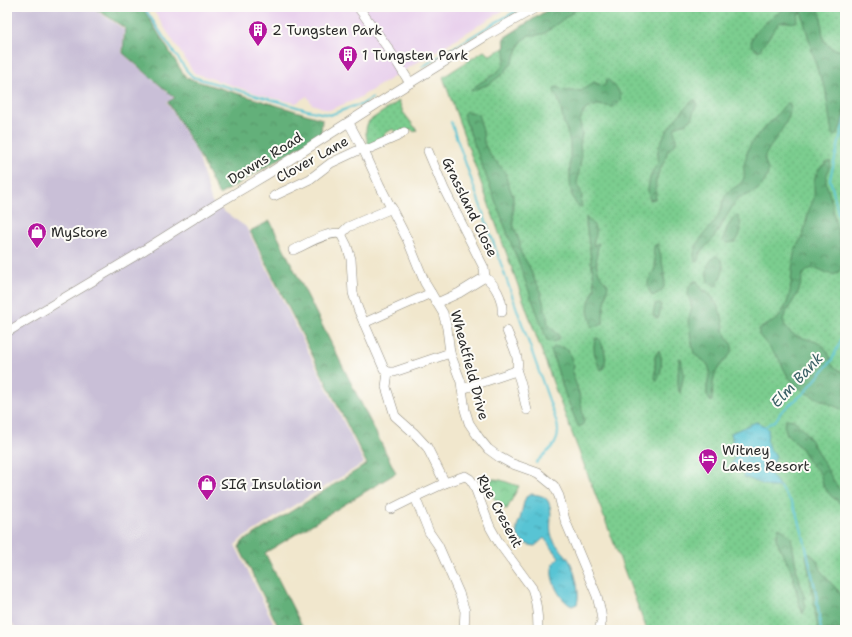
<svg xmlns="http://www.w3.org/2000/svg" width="852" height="637" font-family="'Shantell Sans',sans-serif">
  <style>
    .built { fill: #e9d2ed }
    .industrial { fill: #c9bfd7 }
    .grass { fill: url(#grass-dots); stroke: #537c5d }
    .forest { fill: url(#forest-crowns); stroke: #486e52 }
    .park { fill: url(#park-crowns); stroke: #537c5d }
    .water { fill: url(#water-ripples); stroke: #427880 }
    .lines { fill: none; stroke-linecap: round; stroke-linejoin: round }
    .stream { stroke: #59c4d4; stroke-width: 2 }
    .minor-casing { stroke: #8e897c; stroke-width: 10 }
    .minor { stroke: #fff; stroke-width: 9 }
    .labels { text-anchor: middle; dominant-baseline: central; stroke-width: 4; stroke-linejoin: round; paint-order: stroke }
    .poi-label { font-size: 14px; fill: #2b2b2b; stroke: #fdfcf7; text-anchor: start }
    .street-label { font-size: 14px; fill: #2b2b2b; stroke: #fdfcf7 }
    .water-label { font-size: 15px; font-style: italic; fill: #3b6166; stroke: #fdfcf7 }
  </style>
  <defs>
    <pattern id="grass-dots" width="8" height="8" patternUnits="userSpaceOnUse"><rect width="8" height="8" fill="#7bcd8f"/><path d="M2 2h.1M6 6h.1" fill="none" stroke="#6ab07c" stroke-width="1.8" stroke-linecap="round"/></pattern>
    <pattern id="forest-crowns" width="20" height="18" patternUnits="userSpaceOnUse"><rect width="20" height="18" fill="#64b07a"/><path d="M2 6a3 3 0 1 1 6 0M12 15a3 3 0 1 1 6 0" fill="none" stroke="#538f64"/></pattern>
    <pattern id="park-crowns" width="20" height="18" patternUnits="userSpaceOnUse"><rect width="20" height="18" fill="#7bcd8f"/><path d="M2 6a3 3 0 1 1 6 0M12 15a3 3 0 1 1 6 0" fill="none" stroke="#6ab07c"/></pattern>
    <pattern id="water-ripples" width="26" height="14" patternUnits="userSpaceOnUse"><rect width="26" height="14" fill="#59c4d4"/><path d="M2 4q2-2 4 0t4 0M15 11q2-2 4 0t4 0" fill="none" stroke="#4a9fac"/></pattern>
  </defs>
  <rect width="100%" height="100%" fill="#fdfcf7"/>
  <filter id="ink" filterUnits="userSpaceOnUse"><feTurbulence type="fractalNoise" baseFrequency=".025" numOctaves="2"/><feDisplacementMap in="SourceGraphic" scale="8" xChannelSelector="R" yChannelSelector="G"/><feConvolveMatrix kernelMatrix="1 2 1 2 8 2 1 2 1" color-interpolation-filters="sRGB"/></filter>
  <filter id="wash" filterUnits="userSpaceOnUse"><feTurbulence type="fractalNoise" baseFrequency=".012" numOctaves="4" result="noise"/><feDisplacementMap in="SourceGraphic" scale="16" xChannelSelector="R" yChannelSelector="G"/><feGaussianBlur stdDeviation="0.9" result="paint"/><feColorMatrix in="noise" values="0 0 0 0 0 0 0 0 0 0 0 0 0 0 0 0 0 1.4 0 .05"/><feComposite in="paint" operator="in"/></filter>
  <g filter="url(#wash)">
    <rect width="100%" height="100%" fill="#f1e7cd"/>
    <!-- built -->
    <polygon class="built" points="151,7 502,7 504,10 357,99 329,110 312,104 307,96 296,103 268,97 194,73"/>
    <!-- industrial -->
    <polygon class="industrial" points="7,7 91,7 124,29 122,53 174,98 167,102 198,155 212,203 246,227 364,463 288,509 240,540 235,545 277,630 17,630 7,617"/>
    <!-- grass -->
    <g class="grass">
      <polygon points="552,7 845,7 845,630 647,630 556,391 443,77 484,51 490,55 504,48 505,45 504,38"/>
      <path d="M399 101 403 112 417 130 414 132 411 129 397 134 393 129 384 134 385 140 369 146C366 137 364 129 369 121Z"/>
    </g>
    <!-- forest -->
    <g class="forest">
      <polygon points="93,7 142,7 186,78 322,119 321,134 219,195 199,155 168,102 175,98 123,53 125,28"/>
      <path d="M552 7H580L543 34 537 35H529L521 42 512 63 503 74 489 84 471 91V90C483 77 512 73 504 48L505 45 504 38Z"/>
      <path d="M786 7H818C827 27 813 48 845 51 845 70 849 124 835 136L832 134 825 87 818 72 801 11H800L796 22C790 24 786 20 779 23L759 51C733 40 779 14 786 7Z"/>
      <path d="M607 79C616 86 629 99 613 107L598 105 591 107 586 109 581 117 580 123 582 134 580 144 581 159 577 184 582 195 581 208C565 200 571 161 570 146 570 136 565 128 563 119 561 113 561 107 559 101 556 95 553 94 555 87L567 91H581L594 82 603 86 605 85Z"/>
      <path d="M693 100H696L697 103 691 119 687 123 676 126C672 134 677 134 676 141 675 147 668 147 667 153 665 162 659 170 656 180 655 186 657 193 655 199L650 200C646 191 649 179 653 170 655 168 658 165 658 162 659 159 657 154 658 150 664 130 679 114 693 100Z"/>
      <path d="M787 103 790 104C795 117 770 144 764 158 765 162 767 166 768 170 769 179 759 190 752 193 747 196 741 196 737 199L713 239 699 254 698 262 695 261C690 242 711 230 718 216 722 209 722 200 727 193 732 188 740 186 743 180 746 174 743 171 744 165 745 160 747 155 748 150 753 136 766 128 775 117 780 112 782 107 787 103Z"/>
      <path d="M466 111 478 114 483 131 484 143 490 155 506 173 507 181 513 196V224L520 243V251L529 266 535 281 539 287 547 316 548 324 560 337C556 342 553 343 547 340L539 318 463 114Z"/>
      <path d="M830 161 831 162C830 168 826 174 826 180 826 186 830 194 831 200 833 205 833 210 834 215 836 228 846 258 840 270 832 283 820 264 810 269 801 273 802 282 799 290 795 300 787 309 783 319 788 349 828 328 831 364L845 375V411L806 393 800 388 788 377 779 359 759 335V329C769 323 777 322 783 311 794 293 790 274 794 254 795 248 800 241 803 235 805 228 806 221 808 214 809 208 813 203 814 197 815 188 812 181 817 173 820 167 824 163 830 161Z"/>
      <path d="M735 216H738C742 225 742 235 735 242L726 243 723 240 727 228Z"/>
      <path d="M586 217C591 220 597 229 596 235 595 239 593 241 593 245L599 243C596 254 594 268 602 278 604 280 606 282 608 285L603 316V324L592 327 588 311 589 302 595 288 586 223Z"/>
      <polygon points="270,221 396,473 265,553 304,630 280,630 239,547 242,542 367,464 250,231"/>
      <path d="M658 244C660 255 668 280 663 289 661 292 656 294 652 296 648 290 646 282 651 275 653 272 655 270 655 267 656 258 651 253 655 245Z"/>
      <path d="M715 256H717C728 265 722 274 717 285L714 286 708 282C706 271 706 264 715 256Z"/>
      <path d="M694 281H697L699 287 705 291H707C715 300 720 309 723 321 724 326 724 332 726 336 729 341 733 344 732 350 732 354 719 366 716 372 712 381 713 390 712 400L711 402C700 389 715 374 707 364 704 360 698 358 694 354L688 321 692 308 688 294 689 286Z"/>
      <polygon points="659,303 661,304 659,317 657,318 653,315 655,304"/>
      <path d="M596 338H598C605 347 608 359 603 369H600C596 359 591 348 596 338Z"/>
      <polygon points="555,347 559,347 568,349 574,367 572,372 579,393 584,420 583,424 580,427 578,426 565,394 551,350"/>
      <path d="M659 350C663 359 662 373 657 381L655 378V356Z"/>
      <path d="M681 358 684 374 680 393C676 386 679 368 679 359Z"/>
      <polygon points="786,419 794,420 807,434 838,488 845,495 845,507 831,496 824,488 820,473 808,461 801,448 787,434 784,425"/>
      <polygon points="778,528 783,530 791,537 798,577 804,596 805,605 803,614 801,610 792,573 776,539"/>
      <polygon points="806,554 810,554 816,559 823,574 840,593 845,601 845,630 818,630"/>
    </g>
    <!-- park -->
    <path class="park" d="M493 479C502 479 510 484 519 486L507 509C497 509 488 489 490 480Z"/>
    <!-- water -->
    <g class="water">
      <path d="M756 422C776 430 765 430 768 445 769 449 774 453 776 456L770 473 780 487H770L744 477C743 468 739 468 731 466L735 455 731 433Z"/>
      <path d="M531 494C538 495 544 495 548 501 554 511 548 526 552 537 555 545 563 551 567 557 574 565 581 594 577 604L572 606C560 601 548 578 553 565 554 562 557 559 559 557L544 538 535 546C525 545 516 540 517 528 517 525 519 522 520 519 522 511 523 504 526 497Z"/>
    </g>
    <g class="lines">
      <!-- stream -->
      <g class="stream">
        <polyline points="144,7 164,38 187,71 193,77 307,110 330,115 354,106 361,105 372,98"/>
        <polyline points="422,67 491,25 524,7"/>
        <polyline points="845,118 830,179 836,203 843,238 845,259"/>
        <path d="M451 122 557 423C562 445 548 449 536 463"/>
        <polyline points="766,426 776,420 781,412 805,392 832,360 842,338 845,322"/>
        <polyline points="780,487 792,503 798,517 804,539 816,592 821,630"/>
      </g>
    </g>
  </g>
  <g filter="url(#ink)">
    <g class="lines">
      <!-- minor casing -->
      <g class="minor-casing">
        <g id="minor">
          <polyline points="358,7 388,48 410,83"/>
          <polyline points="349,123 364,151 380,186 408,241 425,283 443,313 447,328 450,353 461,382 465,410 469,423 479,438 488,449 499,457 510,463 538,473 554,486 559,496 565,520 597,596 601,613 602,621 600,626 602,630"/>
          <polyline points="364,151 396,137 404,132"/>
          <path d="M428 151 444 189 484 268 485 277C495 284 503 299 502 312"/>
          <polyline points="274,196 310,179 331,163 363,148"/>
          <polyline points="341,234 347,246 351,259 353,293 358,309 384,369 388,372 394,372 450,353"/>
          <polyline points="341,234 348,227 392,208"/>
          <path d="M293 250C305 245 329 230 341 234"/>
          <polyline points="437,303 459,293 485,277"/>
          <polyline points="364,323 431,293"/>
          <polyline points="7,332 133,257 217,204 266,175 397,91 486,36 537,7"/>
          <path d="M516 370C522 383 523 396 527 410"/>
          <polyline points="388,372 386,387 395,416 414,433 427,447 445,483"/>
          <path d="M462 389 513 372 517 369C520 357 511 342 507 331"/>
          <polyline points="391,509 415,497"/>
          <path d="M464 630 465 611 459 593 438 545 429 532 415 497 445 483 465 476 470 479 474 485 490 527 499 543 532 588C537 602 538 615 538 630"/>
        </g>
      </g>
      <!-- minor -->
      <use href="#minor" class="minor"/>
    </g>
  </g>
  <!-- icons -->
  <defs>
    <g id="building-pin" transform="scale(1)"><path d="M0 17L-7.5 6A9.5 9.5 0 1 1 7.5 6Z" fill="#b5179e" stroke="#fdfcf7"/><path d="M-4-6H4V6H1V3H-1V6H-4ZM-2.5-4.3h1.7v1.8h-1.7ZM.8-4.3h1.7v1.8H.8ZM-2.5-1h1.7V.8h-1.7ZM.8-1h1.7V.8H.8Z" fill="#fff"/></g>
    <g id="shop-pin" transform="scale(1)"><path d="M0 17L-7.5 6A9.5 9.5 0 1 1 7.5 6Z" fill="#b5179e" stroke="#fdfcf7"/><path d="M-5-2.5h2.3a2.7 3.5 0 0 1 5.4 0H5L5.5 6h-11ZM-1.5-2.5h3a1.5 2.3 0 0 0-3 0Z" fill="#fff"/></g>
    <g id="hotel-pin" transform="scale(1)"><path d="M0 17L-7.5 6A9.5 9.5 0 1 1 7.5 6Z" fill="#b5179e" stroke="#fdfcf7"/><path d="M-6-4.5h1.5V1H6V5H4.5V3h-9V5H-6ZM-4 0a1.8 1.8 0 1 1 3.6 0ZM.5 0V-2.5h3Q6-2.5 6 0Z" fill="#fff"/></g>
  </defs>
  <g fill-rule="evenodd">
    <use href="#building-pin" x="258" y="30"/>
    <use href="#building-pin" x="348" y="55"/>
    <use href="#shop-pin" x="37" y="232"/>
    <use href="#hotel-pin" x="708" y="458"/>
    <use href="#shop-pin" x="207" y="484"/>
  </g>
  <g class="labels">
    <!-- poi labels -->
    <g class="poi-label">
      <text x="272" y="30">2 Tungsten Park</text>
      <text x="362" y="55">1 Tungsten Park</text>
      <text x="51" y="232">MyStore</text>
      <text x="722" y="450">Witney<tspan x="722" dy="16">Lakes Resort</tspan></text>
      <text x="221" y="484">SIG Insulation</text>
    </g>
    <!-- street labels -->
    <g class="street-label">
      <text transform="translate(265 158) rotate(-32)">Downs Road</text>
      <text transform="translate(312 159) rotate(-29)">Clover Lane</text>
      <text transform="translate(470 207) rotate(64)">Grassland Close</text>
      <text transform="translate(470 365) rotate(75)">Wheatfield Drive</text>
      <text transform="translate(500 511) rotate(62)">Rye Cresent</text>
    </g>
    <!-- water labels -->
    <g class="water-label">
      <text transform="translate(797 380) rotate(-47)">Elm Bank</text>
    </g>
  </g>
  <!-- margin -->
  <rect width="852" height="637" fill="none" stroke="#fdfcf7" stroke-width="24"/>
</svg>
